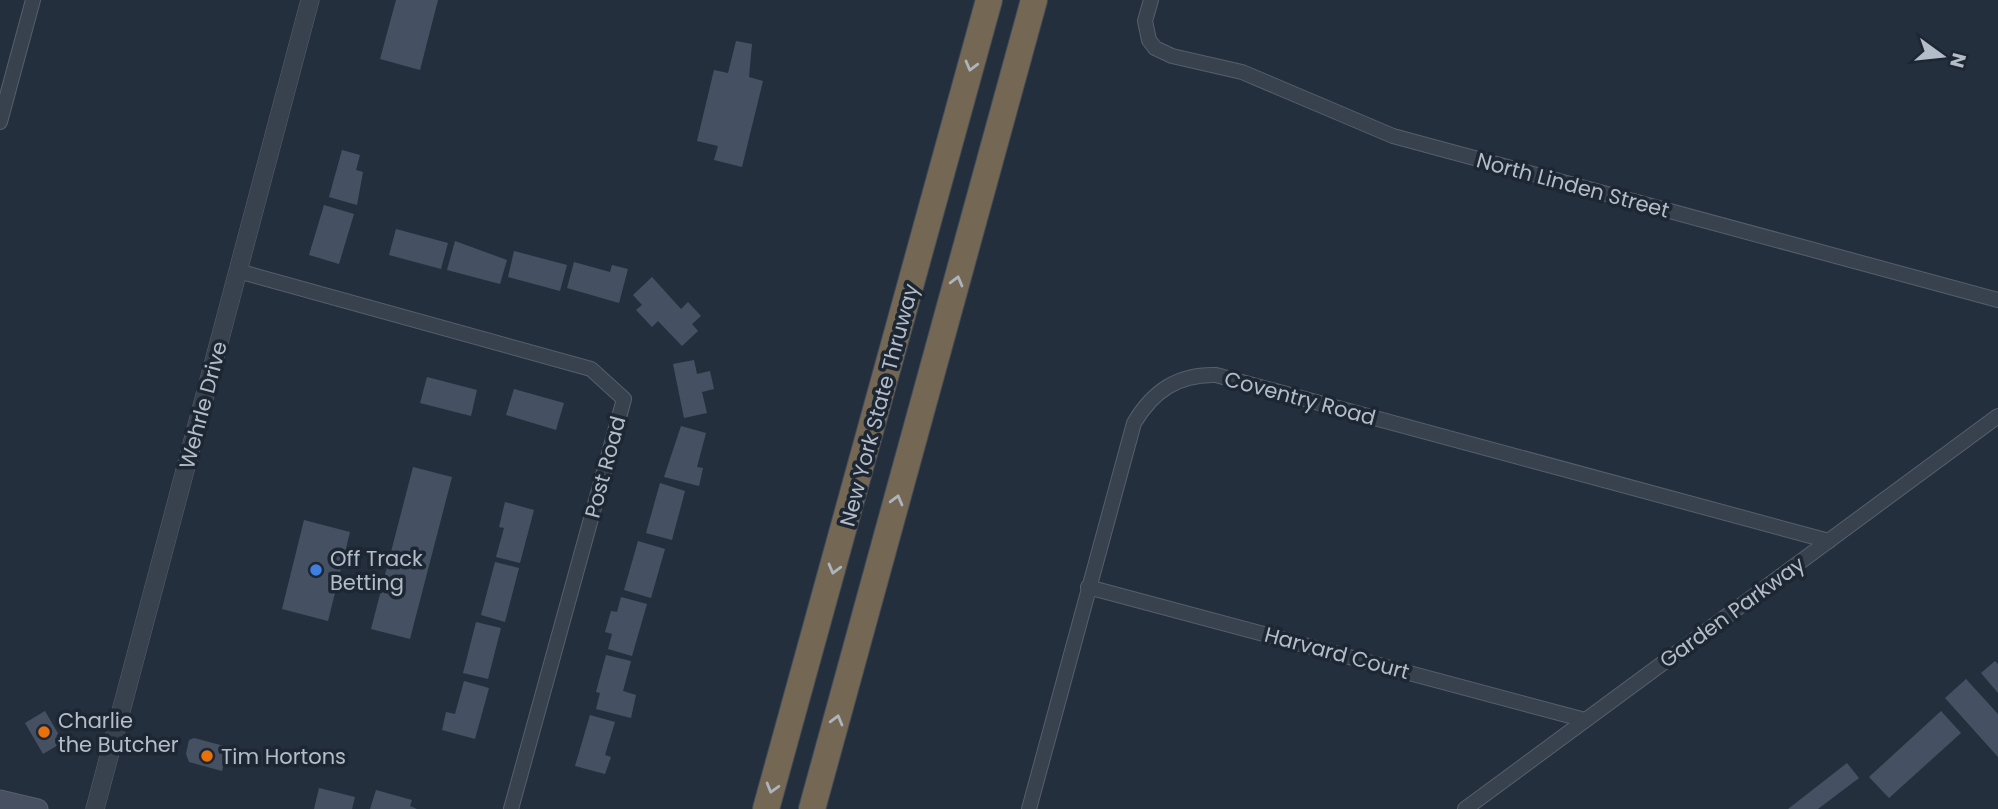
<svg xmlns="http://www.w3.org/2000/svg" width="1998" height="809" font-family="Poppins,sans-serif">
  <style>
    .building { fill: #455162 }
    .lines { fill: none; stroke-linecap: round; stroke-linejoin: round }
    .minor-casing { stroke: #565f6c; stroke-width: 16 }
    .tertiary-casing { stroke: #565f6c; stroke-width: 19 }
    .secondary-casing { stroke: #565f6c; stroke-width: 21 }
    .motorway-casing { stroke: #434c59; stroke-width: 28 }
    .minor { stroke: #38414e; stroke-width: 14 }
    .tertiary { stroke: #38414e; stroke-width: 18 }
    .secondary { stroke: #465061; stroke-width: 19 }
    .motorway { stroke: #746855; stroke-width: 26 }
    .oneway { stroke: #aeb4bd }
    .shop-dot { fill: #3f7fe0; stroke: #1d2633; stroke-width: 2.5 }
    .food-dot { fill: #e8710a; stroke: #1d2633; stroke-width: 2.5 }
    .labels { text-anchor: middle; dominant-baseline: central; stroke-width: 7; stroke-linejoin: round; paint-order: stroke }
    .street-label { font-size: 21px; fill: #b4bcc9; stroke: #1d2633 }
    .poi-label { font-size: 21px; fill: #b4bcc9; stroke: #1d2633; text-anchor: start }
  </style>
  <rect width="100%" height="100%" fill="#242f3e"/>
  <!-- building -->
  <g class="building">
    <polygon points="396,0 438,0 420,70 380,59"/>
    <polygon points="736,41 752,44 749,77 763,81 742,167 714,160 718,146 697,141 714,70 728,73"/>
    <polygon points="342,150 360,155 356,170 363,172 357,205 329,197"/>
    <polygon points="324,205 354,214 339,264 309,255"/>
    <polygon points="396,229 448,243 441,269 389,255"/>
    <polygon points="455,241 507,260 500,284 447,270"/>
    <polygon points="514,251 567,265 560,291 508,277"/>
    <polygon points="574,262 610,272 612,265 628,269 619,303 567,288"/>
    <polygon points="652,277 681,309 688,302 701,316 692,324 698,331 682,346 658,321 652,327 636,310 642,305 633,295"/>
    <polygon points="694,360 697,374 710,371 714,389 702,392 707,413 684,418 673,364"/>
    <polygon points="427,377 477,390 471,416 420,403"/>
    <polygon points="514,389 564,403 556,430 506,415"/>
    <polygon points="681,426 706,433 697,467 703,468 699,486 664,477"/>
    <polygon points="413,467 452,477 410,639 371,629"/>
    <polygon points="660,483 685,491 672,540 646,533"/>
    <polygon points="505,502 534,510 520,563 496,557 504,528 499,527"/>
    <polygon points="304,520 350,532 328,621 282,609"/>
    <polygon points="638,541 665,549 651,598 624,590"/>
    <polygon points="495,562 519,568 505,622 481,615"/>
    <polygon points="621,597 647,604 632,656 608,649 612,634 605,632 611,611 617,612"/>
    <polygon points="476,622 501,628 488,679 463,673"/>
    <polygon points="606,655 631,661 623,691 636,695 631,718 596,709 600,693 596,692"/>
    <polygon points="1995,661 1998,664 1998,693 1981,673"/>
    <polygon points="1966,679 1998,714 1998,757 1945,698"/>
    <polygon points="464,681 489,688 475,739 442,730 446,712 455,714"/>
    <polygon points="45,711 63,742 43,754 25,723"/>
    <polygon points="1941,711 1961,733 1889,798 1869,777"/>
    <polygon points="590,715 615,722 605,755 611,757 605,774 575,766"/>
    <polygon points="194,738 228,747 222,771 189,762 186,754 189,740"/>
    <polygon points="1847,763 1859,778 1818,809 1788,809"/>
    <polygon points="319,788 355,797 352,809 314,809"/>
    <polygon points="376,790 412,800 410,806 417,809 370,809"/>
  </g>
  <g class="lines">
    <!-- minor casing -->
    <g class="minor-casing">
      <g id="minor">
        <polyline points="1151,0 1145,21 1149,40 1155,48 1172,56 1242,72 1393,136 1998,300"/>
        <polyline points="0,122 33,0"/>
        <polyline points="238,271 591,369 624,399 511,809"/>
        <polyline points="1088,587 1585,720"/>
        <path d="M1029 809 1134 423C1153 391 1178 374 1216 375L1829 541"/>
        <polyline points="1465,809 1998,416"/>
      </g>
    </g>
    <!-- tertiary casing -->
    <g class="tertiary-casing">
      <polyline id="tertiary" points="95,809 310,0"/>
    </g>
    <!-- secondary casing -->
    <g class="secondary-casing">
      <polyline id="secondary" points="0,800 38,809"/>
    </g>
    <!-- motorway casing -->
    <g class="motorway-casing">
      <g id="motorway">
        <polyline points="766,809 989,0"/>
        <polyline points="812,809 1034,0"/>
      </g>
    </g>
    <!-- minor -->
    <use href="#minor" class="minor"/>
    <!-- tertiary -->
    <use href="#tertiary" class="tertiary"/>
    <!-- secondary -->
    <use href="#secondary" class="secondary"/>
    <!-- motorway -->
    <use href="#motorway" class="motorway"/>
  </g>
  <!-- one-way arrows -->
  <defs><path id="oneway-chevron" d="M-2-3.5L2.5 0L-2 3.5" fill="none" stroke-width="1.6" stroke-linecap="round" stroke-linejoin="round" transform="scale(1.75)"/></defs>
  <g class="oneway">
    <use href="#oneway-chevron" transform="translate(971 66) rotate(105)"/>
    <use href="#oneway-chevron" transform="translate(957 281) rotate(-75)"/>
    <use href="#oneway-chevron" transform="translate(897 500) rotate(-75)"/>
    <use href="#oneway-chevron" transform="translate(834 569) rotate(105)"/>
    <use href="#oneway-chevron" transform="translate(837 720) rotate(-75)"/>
    <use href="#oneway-chevron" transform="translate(772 788) rotate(106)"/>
  </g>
  <!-- markers -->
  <circle class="shop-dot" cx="316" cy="570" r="7"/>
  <g class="food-dot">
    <circle cx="44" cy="732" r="7"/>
    <circle cx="207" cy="756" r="7"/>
  </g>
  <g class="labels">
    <!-- street labels -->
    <g class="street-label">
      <text transform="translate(1573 185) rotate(15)">North Linden Street</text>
      <text transform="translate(1300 398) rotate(15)">Coventry Road</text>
      <text transform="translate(203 405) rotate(-75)">Wehrle Drive</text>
      <text transform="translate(879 405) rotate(-75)">New York State Thruway</text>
      <text transform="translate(605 467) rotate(-75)">Post Road</text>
      <text transform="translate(1732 612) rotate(-36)">Garden Parkway</text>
      <text transform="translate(1337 653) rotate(15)">Harvard Court</text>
    </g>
    <!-- poi labels -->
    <g class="poi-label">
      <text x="330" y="558">Off Track<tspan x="330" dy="24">Betting</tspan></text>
      <text x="58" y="720">Charlie<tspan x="58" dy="24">the Butcher</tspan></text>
      <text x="221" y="756">Tim Hortons</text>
    </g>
  </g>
  <!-- north arrow -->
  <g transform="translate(1942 56) rotate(105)" stroke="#1d2633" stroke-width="5" paint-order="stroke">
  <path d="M0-5L12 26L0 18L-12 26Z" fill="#b4bcc9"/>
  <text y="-10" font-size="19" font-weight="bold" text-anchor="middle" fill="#b4bcc9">N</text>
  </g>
</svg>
